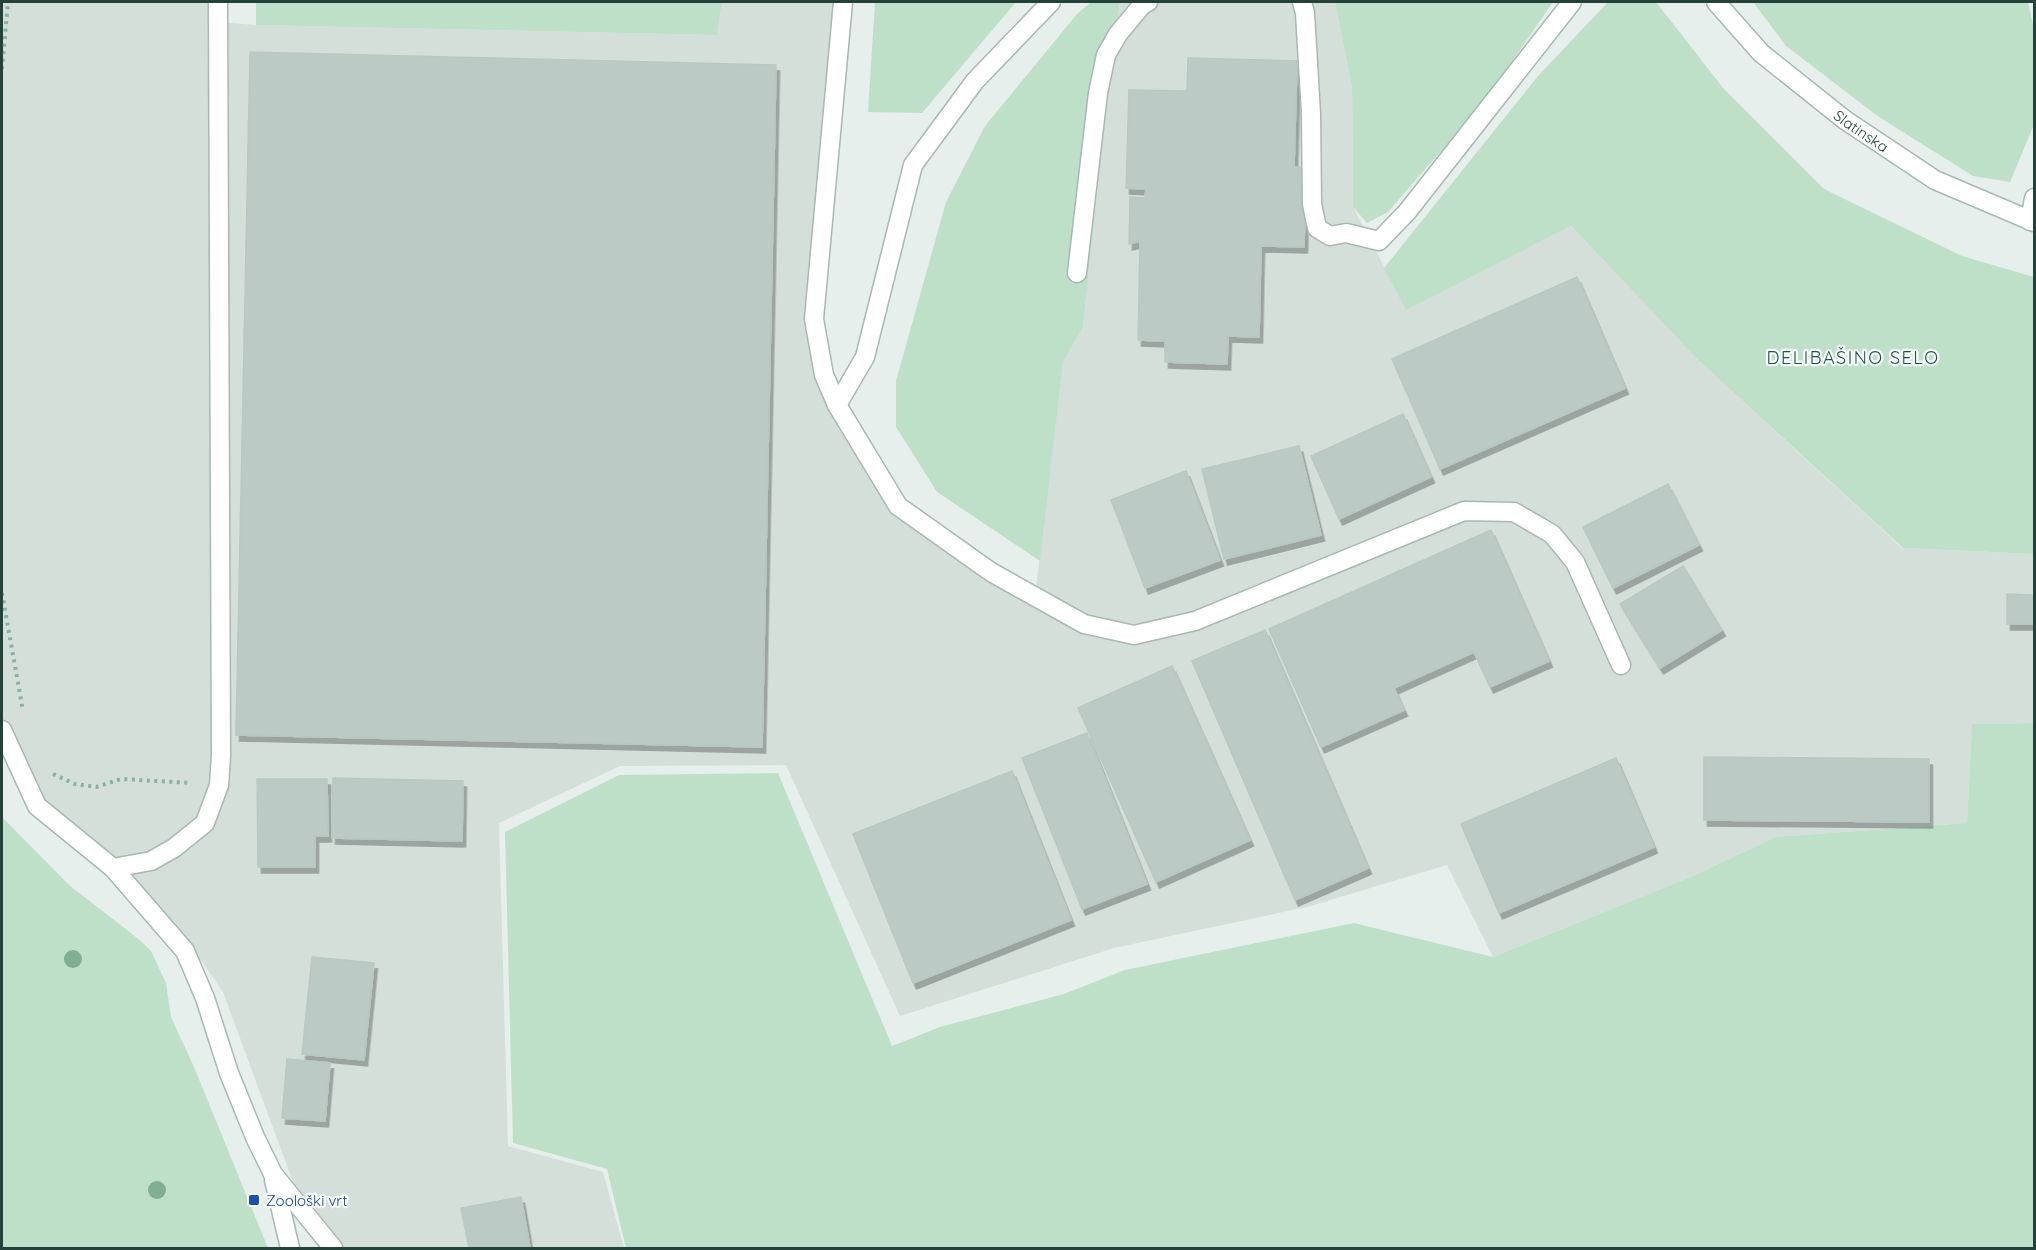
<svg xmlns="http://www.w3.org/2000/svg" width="2036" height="1250" font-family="Quicksand,sans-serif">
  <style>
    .built { fill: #d4dfda }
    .green { fill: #bfe0c8 }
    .building { fill: #bbcac4; stroke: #b8c9c2; stroke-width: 1.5; filter: url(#shadow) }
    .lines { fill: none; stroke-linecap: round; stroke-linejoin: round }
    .minor-casing { stroke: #a8b8b2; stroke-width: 21 }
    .path { stroke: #86b3a5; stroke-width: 4; stroke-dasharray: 3 4.5; stroke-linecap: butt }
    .minor { stroke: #fff; stroke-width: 18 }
    .tree { fill: #80af93 }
    .transit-dot { fill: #1a4fb4; stroke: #f7fbf9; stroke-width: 2 }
    .labels { text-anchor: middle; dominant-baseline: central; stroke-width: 4.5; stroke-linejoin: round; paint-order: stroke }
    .street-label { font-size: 15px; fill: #24423a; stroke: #f7fbf9 }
    .transit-label { font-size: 15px; fill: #164399; stroke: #f7fbf9; text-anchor: start }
    .quarter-label { font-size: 18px; letter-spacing: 1.5px; fill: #1f5548; stroke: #f7fbf9 }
  </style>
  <defs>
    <filter id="shadow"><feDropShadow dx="3.5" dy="6" stdDeviation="0" flood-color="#0004"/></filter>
  </defs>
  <rect width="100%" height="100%" fill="#e6efeb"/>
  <!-- built -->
  <polygon class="built" points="2,2 218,2 217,22 256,25 717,35 722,2 843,2 814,319 824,375 893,497 1035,596 1063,361 1083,327 1107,96 1120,2 1335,2 1352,87 1353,207 1406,309 1571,226 1698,360 1902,548 2034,554 2034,723 1972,724 1967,823 1776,837 1688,878 1493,957 1447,865 1307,907 1114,948 900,1016 786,765 620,766 499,823 508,1146 603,1172 624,1248 328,1248 311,1231 223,992 200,959 167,919 37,806 2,730"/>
  <!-- green -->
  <g class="green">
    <polygon points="256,2 722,2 717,35 256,25"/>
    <polygon points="875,2 1016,2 922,113 868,112"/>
    <polygon points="1091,2 1120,2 1107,96 1083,327 1063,362 1040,561 937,492 896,427 896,381 946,202 985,126 1077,14"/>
    <polygon points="1335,2 1553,2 1487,98 1388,212 1367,223 1353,207 1352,87"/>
    <polygon points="1608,2 1656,2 1724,89 1824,189 1962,256 2034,277 2034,554 1903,548 1698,360 1571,226 1406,310 1384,268 1538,76"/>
    <polygon points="1753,2 2028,2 2034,29 2033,127 2010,182 1973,176 1879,117 1786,46"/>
    <polygon points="2034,723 2034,1248 626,1248 607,1169 513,1143 505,832 619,775 778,773 892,1046 940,1027 1064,994 1125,970 1354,923 1493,957 1688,878 1776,837 1967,823 1972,724"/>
    <polygon points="2,817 69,885 141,941 151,951 166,983 171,1017 194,1067 268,1248 2,1248"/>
  </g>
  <!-- building -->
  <g class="building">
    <polygon points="250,52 776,65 762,747 236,735"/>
    <polygon points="1188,58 1297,61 1294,167 1306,167 1304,247 1261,246 1259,337 1228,336 1227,364 1165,362 1165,341 1138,340 1140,241 1129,244 1130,197 1145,198 1146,189 1126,188 1129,90 1187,91"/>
    <polygon points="1577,277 1625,388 1440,469 1392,359"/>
    <polygon points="1403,414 1431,477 1339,519 1311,456"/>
    <polygon points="1299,446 1321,535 1224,559 1202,469"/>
    <polygon points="1186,471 1220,560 1145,588 1111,500"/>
    <polygon points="1668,484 1699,545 1613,588 1583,527"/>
    <polygon points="1491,530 1549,661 1490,687 1474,652 1394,688 1404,710 1321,747 1269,629"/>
    <polygon points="1683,566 1722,630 1660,668 1620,604"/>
    <polygon points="2007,594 2034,595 2034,624 2007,624"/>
    <polygon points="1265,630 1368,868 1295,900 1192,661"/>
    <polygon points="1172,666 1250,840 1156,882 1078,708"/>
    <polygon points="1087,733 1147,884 1082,909 1022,758"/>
    <polygon points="1704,757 1929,759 1929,822 1704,820"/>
    <polygon points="1616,758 1654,847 1499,913 1461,824"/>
    <polygon points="1012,771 1071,920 913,983 853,834"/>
    <polygon points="333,778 463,781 462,841 332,838"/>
    <polygon points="257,779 327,779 328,836 315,836 315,867 258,867"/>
    <polygon points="312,957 374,963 364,1060 302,1054"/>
    <polygon points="287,1059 330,1063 325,1121 282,1118"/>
    <polygon points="521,1197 530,1248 469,1248 461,1208"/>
  </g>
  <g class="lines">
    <!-- minor casing -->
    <g class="minor-casing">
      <g id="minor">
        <polyline points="843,2 814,319 824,375 837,405 898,506 991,572 1084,624 1134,635 1195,621 1464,511 1514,512 1552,534 1575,562 1621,665"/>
        <polyline points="1302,2 1305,13 1311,114 1312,204 1317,228 1330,236 1346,233 1379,241 1407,212 1572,2"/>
        <path id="s1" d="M1716 2 1761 53 1845 120 1935 180 2034 222"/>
        <polyline points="2030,221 2034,198"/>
        <polyline points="1077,273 1098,93 1106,55 1118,34 1143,4 1148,2"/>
        <polyline points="837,405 865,357 913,165 975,81 1051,2"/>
        <polyline points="2,730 37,806 113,868 185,951 205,998 229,1073 255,1137 273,1174 333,1248"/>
        <polyline points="113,868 151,861 174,848 205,823 219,785 221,755 218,2"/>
        <polyline points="274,1180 290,1248"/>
      </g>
    </g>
    <!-- path -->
    <g class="path">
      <polyline points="2,69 8,2"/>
      <polyline points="2,593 23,711"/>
      <polyline points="53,774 75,784 96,787 121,779 191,783"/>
    </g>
    <!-- minor -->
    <use href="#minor" class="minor"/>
  </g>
  <!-- trees -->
  <g class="tree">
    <circle cx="73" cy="959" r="9"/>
    <circle cx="157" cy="1190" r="9"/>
  </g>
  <!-- markers -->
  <rect class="transit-dot" x="248" y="1194" width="12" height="12" rx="3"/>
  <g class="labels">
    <!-- street labels -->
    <g class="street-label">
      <text stroke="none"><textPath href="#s1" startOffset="195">Slatinska</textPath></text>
    </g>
    <!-- transit labels -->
    <g class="transit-label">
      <text x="266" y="1200">Zoološki vrt</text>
    </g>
    <!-- quarter labels -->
    <g class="quarter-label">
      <text x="1853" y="357">DELIBAŠINO SELO</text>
    </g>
  </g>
  <!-- border -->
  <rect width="2036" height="1250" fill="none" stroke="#24423a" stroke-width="6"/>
</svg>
